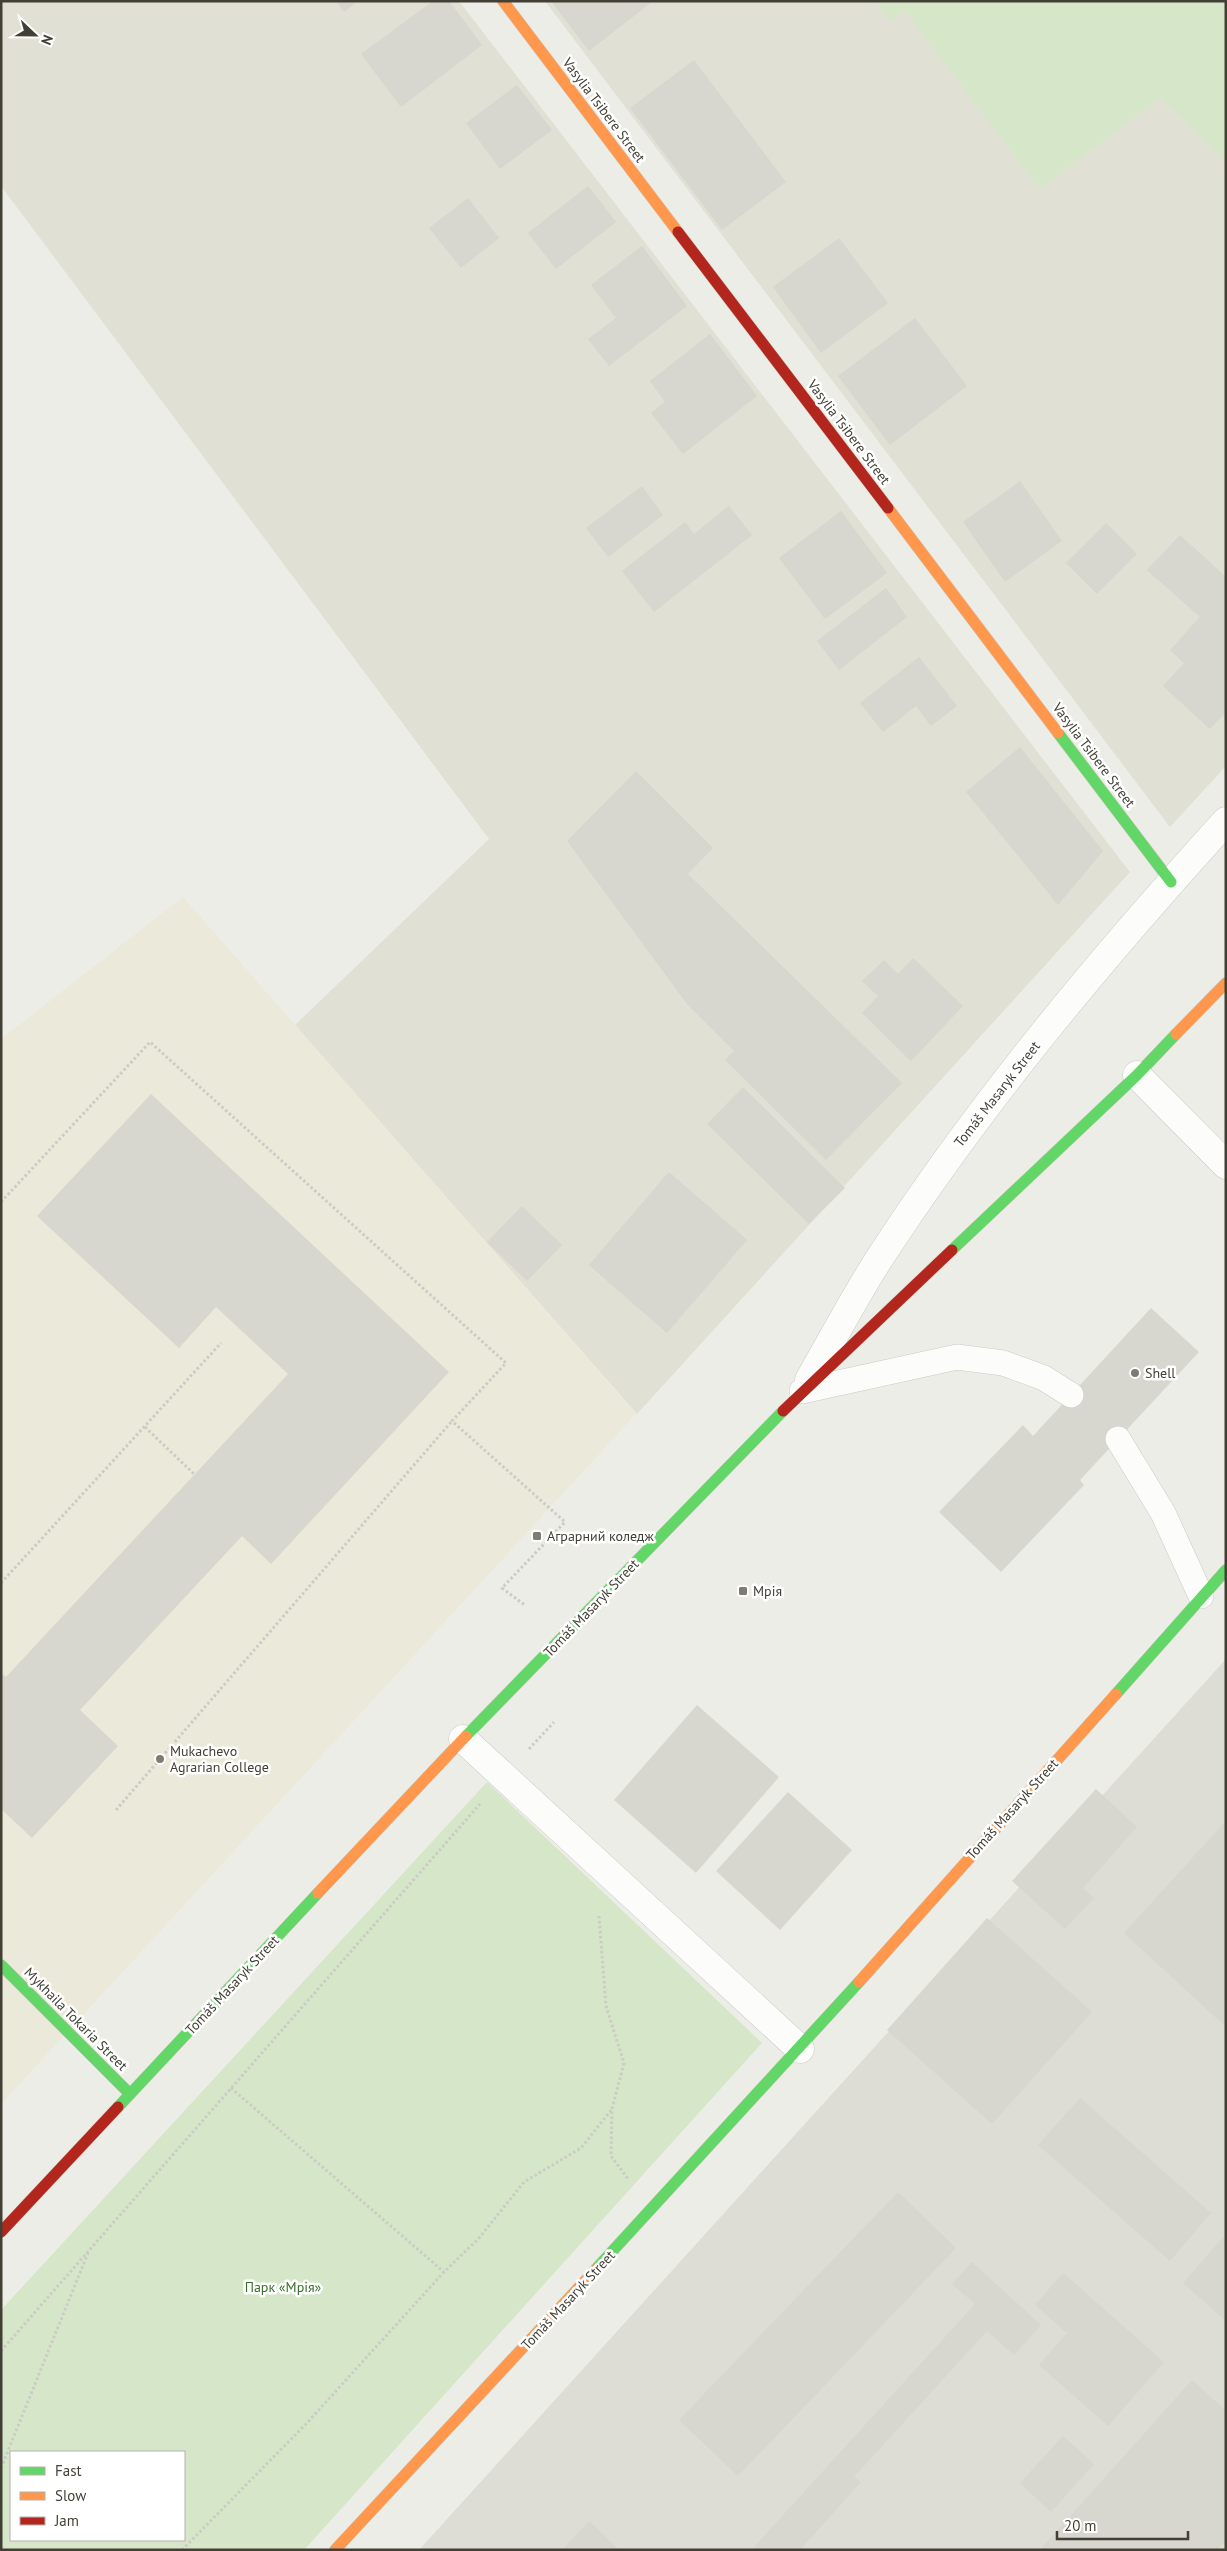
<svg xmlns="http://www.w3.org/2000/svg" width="1227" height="2551" font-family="'PT Sans',sans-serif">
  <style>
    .residential { fill: #e1e0d4 }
    .industrial { fill: #dddcd5 }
    .education { fill: #ebe9d9 }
    .green { fill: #d5e7c8; fill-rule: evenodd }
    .building { fill: #d7d6cf }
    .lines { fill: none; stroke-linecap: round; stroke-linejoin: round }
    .lane-casing { stroke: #cbcac5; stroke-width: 26 }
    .street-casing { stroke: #cbcac5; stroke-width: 29 }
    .fast-casing { stroke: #cccbbe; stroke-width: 12 }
    .slow-casing { stroke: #cccbbe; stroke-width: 12 }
    .jam-casing { stroke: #cccbbe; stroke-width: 12 }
    .path { stroke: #cccbc6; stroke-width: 3; stroke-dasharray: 2.5 2.5; stroke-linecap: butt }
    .lane { stroke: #fcfcfb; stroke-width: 25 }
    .street { stroke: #fcfcfb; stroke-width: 28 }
    .fast { stroke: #63d668; stroke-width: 11 }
    .slow { stroke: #ff974d; stroke-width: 11 }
    .jam { stroke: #b3261e; stroke-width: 11 }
    .poi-dot { fill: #7e7c73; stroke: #fff; stroke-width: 2 }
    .labels { text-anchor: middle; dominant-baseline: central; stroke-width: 5; stroke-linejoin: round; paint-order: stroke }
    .street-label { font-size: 14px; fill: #423f34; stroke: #fff }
    .poi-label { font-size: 14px; fill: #423f34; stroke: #fff; text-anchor: start }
    .park-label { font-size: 14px; fill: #396f2c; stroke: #fff }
  </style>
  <rect width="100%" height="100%" fill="#edede7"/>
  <!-- residential -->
  <g class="residential">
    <polygon points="1,1 459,1 1130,872 637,1414 295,1025 489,839 1,186"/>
    <polygon points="545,1 1226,1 1226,766 1170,827"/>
  </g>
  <!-- industrial -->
  <polygon class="industrial" points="1226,1659 1226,2550 419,2550"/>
  <!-- education -->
  <polygon class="education" points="183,897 636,1414 1,2104 1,1039"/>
  <!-- green -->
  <g class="green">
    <polygon points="875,1 1226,1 1226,163 1161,97 1039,189 905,11 890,22"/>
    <path d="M487 1782 762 2043 304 2550H1V2310ZM11 2452H184V2540H11Z"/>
  </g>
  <!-- building -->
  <g class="building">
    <polygon points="336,1 358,1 344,12"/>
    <polygon points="433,1 449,1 482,45 401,107 361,54"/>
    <polygon points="551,1 653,1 589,51"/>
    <polygon points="694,60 786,182 722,230 630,108"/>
    <polygon points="517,85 552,130 500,169 466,123"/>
    <polygon points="588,186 616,222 556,269 528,233"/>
    <polygon points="468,198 499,238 461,268 429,228"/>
    <polygon points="839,238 888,303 821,353 773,287"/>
    <polygon points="642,246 687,306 609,366 588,339 616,318 591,285"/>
    <polygon points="915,318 967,386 890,445 838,376"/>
    <polygon points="710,334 757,396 683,454 651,413 665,402 650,381"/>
    <polygon points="1020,481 1062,541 1005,582 963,522"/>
    <polygon points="642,486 663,515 608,557 586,528"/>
    <polygon points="729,506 752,535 654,612 622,571 685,522 694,534"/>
    <polygon points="841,511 887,573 825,619 779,558"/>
    <polygon points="1106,523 1137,554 1097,594 1066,563"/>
    <polygon points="1180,535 1226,577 1226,712 1210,729 1163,686 1184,663 1170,650 1200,617 1147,570"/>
    <polygon points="886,588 907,617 839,670 817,641"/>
    <polygon points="919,657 957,706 931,726 916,706 883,732 860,703"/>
    <polygon points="1020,747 1103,851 1058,905 966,792"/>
    <polygon points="636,771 713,848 688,874 902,1083 826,1160 725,1060 734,1051 687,1004 567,841"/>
    <polygon points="913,958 963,1006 911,1061 862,1013 878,996 862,981 884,960 898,974"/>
    <polygon points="743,1087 845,1188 809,1224 707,1124"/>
    <polygon points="151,1094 449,1372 271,1564 242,1536 80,1710 118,1746 32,1838 1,1809 1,1673 6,1677 288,1374 216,1307 179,1348 37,1216"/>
    <polygon points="669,1172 747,1240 667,1333 589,1265"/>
    <polygon points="522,1206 562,1245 527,1281 487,1242"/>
    <polygon points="1151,1308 1199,1352 1080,1480 1084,1485 1001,1572 939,1512 1023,1425 1033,1436"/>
    <polygon points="697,1705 779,1777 696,1873 614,1800"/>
    <polygon points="1096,1789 1137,1827 1083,1888 1094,1898 1065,1929 1012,1881"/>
    <polygon points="788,1792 852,1850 780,1930 716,1871"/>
    <polygon points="1226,1821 1226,2027 1124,1933"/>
    <polygon points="987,1918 1092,2012 992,2124 887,2030"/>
    <polygon points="1080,2098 1211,2213 1170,2261 1038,2145"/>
    <polygon points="898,2192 956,2248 738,2476 679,2420"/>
    <polygon points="1226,2234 1226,2321 1183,2283"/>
    <polygon points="972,2262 1041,2325 1014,2355 987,2331 854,2477 861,2482 800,2550 756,2550 754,2547 975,2304 952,2284"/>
    <polygon points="1063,2273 1164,2362 1108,2426 1039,2365 1067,2333 1035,2305"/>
    <polygon points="1192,2380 1226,2411 1226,2540 1217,2550 1040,2550"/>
    <polygon points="1063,2436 1094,2464 1051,2512 1020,2483"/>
    <polygon points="589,2521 619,2550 562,2550"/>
  </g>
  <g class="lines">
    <!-- lane casing -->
    <g class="lane-casing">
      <g id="lane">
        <polyline points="802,1391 957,1357 1003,1363 1044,1378 1071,1395"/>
        <polyline points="1118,1439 1163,1513 1201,1596"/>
      </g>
    </g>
    <!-- street casing -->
    <g class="street-casing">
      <g id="street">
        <polyline points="1137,1075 1226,1165"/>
        <path d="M809 1380C832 1340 854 1298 879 1259 980 1103 1101 959 1226 821"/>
        <polyline points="463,1739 800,2049"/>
      </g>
    </g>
    <!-- fast casing -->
    <g class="fast-casing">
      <g id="fast">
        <polyline points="1058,733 1171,882"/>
        <polyline points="952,1250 1137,1075 1176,1034"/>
        <polyline points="1116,1694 1226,1570"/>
        <polyline points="466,1736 783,1411"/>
        <polyline points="1,1965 130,2094"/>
        <polyline points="118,2107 318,1893"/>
        <polyline points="596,2269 859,1982"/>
      </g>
    </g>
    <!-- slow casing -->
    <g class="slow-casing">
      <g id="slow">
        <polyline points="503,1 678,232"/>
        <polyline points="888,508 1058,733"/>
        <polyline points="1176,1034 1226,983"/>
        <polyline points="318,1893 466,1736"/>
        <polyline points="859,1982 1116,1694"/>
        <polyline points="335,2550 596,2269"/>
      </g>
    </g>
    <!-- jam casing -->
    <g class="jam-casing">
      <g id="jam">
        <polyline points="678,232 888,508"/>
        <polyline points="783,1411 952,1250"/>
        <polyline points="1,2232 118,2107"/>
      </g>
    </g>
    <!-- path -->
    <g class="path">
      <polyline points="1,1202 150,1042 506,1363 452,1421 565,1522 502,1588 526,1606"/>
      <polyline points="145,1427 194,1474"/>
      <polyline points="1,1583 221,1343"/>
      <polyline points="529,1749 554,1722"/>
      <polyline points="116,1810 452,1421"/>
      <polyline points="599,1916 606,2006 624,2063 612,2109 611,2156 628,2179"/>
      <polyline points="231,2088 444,2272"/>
      <polyline points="1,2351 480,1804"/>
      <polyline points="1,2468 88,2253"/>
      <polyline points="182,2550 306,2424 444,2272 479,2238 524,2182 581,2148 612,2109"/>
    </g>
    <!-- lane -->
    <use href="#lane" class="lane"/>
    <!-- street -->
    <use href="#street" class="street"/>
    <!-- fast -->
    <use href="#fast" class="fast"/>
    <!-- slow -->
    <use href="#slow" class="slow"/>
    <!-- jam -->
    <use href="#jam" class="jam"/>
  </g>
  <!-- markers -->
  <g class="poi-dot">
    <circle cx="1135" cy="1373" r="5"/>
    <rect x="532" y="1531" width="10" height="10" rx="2.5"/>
    <rect x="738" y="1586" width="10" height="10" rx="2.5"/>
    <circle cx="160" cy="1759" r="5"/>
  </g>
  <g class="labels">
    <!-- street labels -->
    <g class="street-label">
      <text transform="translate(604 110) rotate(53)">Vasylia Tsibere Street</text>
      <text transform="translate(849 432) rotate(53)">Vasylia Tsibere Street</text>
      <text transform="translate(1094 755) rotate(53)">Vasylia Tsibere Street</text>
      <text transform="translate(997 1094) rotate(-52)">Tomáš Masaryk Street</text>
      <text transform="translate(591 1608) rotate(-46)">Tomáš Masaryk Street</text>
      <text transform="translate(1012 1809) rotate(-48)">Tomáš Masaryk Street</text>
      <text transform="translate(232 1985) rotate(-47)">Tomáš Masaryk Street</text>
      <text transform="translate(76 2019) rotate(45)">Mykhaila Tokaria Street</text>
      <text transform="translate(568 2300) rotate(-47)">Tomáš Masaryk Street</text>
    </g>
    <!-- poi labels -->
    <g class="poi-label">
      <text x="1145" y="1373">Shell</text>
      <text x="547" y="1536">Аграрний коледж</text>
      <text x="753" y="1591">Мрія</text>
      <text x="170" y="1751">Mukachevo<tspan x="170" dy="16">Agrarian College</tspan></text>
    </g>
    <!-- park labels -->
    <g class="park-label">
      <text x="283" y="2287">Парк «Мрія»</text>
    </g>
  </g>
  <!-- border -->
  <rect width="1227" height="2551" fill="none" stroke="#423f34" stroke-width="5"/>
  <!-- legend -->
  <rect x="10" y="2451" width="175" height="90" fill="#ffffff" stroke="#b3b2ae"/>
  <rect x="20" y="2467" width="25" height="8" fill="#63d668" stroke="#b3b2ae"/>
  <text x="55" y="2476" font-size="15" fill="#423f34">Fast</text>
  <rect x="20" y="2492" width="25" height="8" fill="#ff974d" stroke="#b3b2ae"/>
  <text x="55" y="2501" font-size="15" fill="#423f34">Slow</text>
  <rect x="20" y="2517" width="25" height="8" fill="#b3261e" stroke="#b3b2ae"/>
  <text x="55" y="2526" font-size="15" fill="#423f34">Jam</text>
  <!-- north arrow -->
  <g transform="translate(35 35) rotate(112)" stroke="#ffffff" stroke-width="4" paint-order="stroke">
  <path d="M0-4L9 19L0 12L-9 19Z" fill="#423f34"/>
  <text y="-8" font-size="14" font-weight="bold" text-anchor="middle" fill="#423f34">N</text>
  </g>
  <!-- scale -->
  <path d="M1057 2531v8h131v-8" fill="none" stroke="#423f34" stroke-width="2.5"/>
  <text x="1064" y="2531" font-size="15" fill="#423f34" stroke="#ffffff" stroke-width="4" paint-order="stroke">20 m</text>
</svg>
